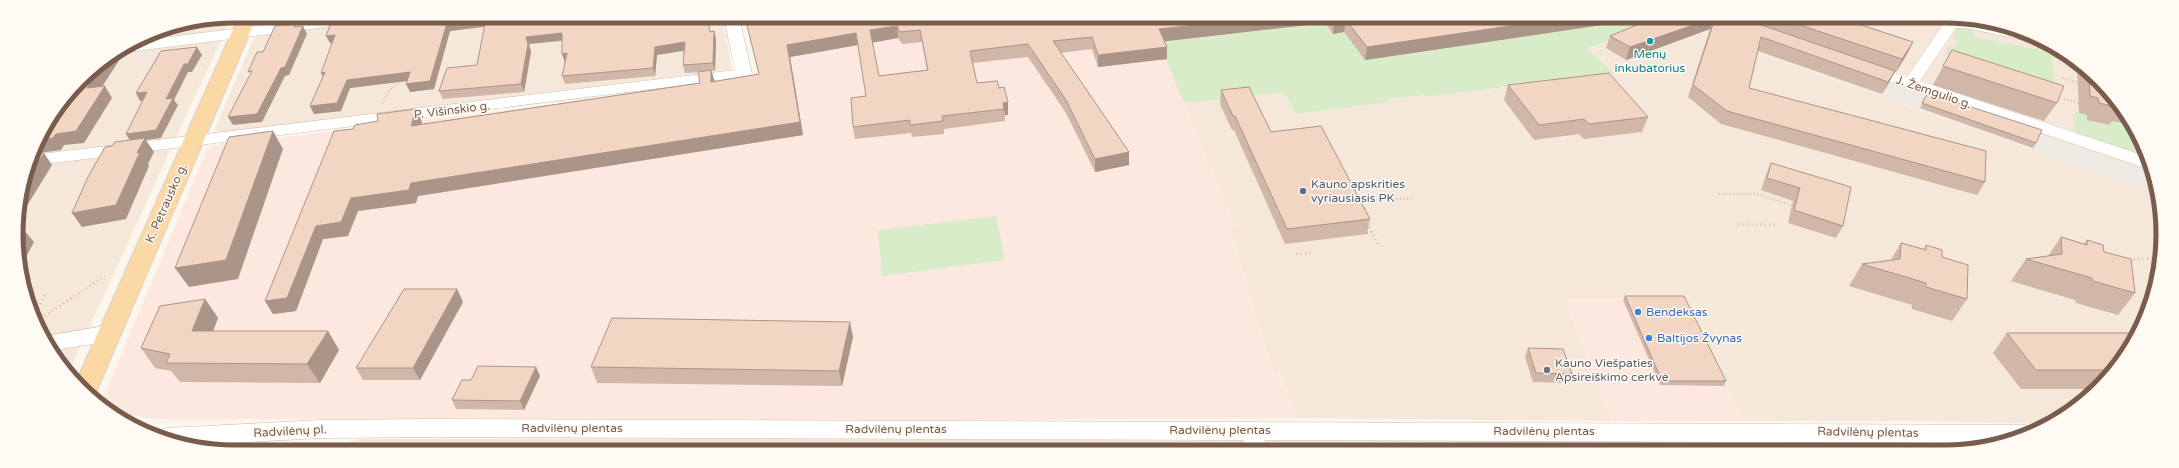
<svg xmlns="http://www.w3.org/2000/svg" width="2179" height="468" font-family="'Varela Round',sans-serif">
  <style>
    .residential { fill: #f5e8da }
    .commercial { fill: #fde8e0 }
    .industrial { fill: #efe9e4 }
    .green { fill: #d8ecc9 }
    .lines { fill: none; stroke-linecap: round; stroke-linejoin: round }
    .minor-casing { stroke: #d1beb0; stroke-width: 1 }
    .primary-casing { stroke: #dad1cd; stroke-width: 2 }
    .path-far1 { stroke: #d9b8a5; stroke-width: 2; stroke-dasharray: 1 2.5; stroke-linecap: butt }
    .path { stroke: #d9b8a5; stroke-width: 2.5; stroke-dasharray: 1 3.5; stroke-linecap: butt }
    .minor { fill: #fff; fill-rule: evenodd }
    .primary { fill: #fbd9a5; fill-rule: evenodd }
    .wall { fill: #d1b7a8; fill-rule: evenodd }
    .shaded-wall { fill: #aa9588 }
    .building { fill: #f3d5c3; stroke: #aa9588; fill-rule: evenodd }
    .culture-dot { fill: #0f9aa8; stroke: #fffaf3; stroke-width: 1.5 }
    .service-dot { fill: #5c6f8a; stroke: #fffaf3; stroke-width: 1.5 }
    .shop-dot { fill: #3f7fe0; stroke: #fffaf3; stroke-width: 1.5 }
    .worship-dot { fill: #6b7280; stroke: #fffaf3; stroke-width: 1.5 }
    .labels { text-anchor: middle; dominant-baseline: central; stroke-width: 3; stroke-linejoin: round; paint-order: stroke }
    .culture-label { font-size: 12px; fill: #0d838f; stroke: #fffaf3 }
    .street-label { font-size: 12px; fill: #7a5c4d; stroke: #fffaf3 }
    .service-label { font-size: 12px; fill: #4e5e75; stroke: #fffaf3; text-anchor: start }
    .shop-label { font-size: 12px; fill: #366cbe; stroke: #fffaf3; text-anchor: start }
    .worship-label { font-size: 12px; fill: #5b616d; stroke: #fffaf3; text-anchor: start }
    .rim { fill: none; stroke: #7a5c4d; stroke-width: 5 }
  </style>
  <rect width="100%" height="100%" fill="#fdf6ec"/>
  <!-- residential -->
  <g class="residential">
    <polygon points="232,16 178,133 68,374 27,304 16,220 33,150 80,80 151,33"/>
    <polygon points="267,16 328,16 277,23 267,23"/>
    <polygon points="388,16 722,17 732,68 726,70 218,133 215,129 253,40 258,36"/>
    <polygon points="1660,18 2157,194 2161,262 2140,331 2099,388 2049,424 1909,421 1744,421 1683,299 1564,298 1611,421 1296,418 1282,374 1275,374 1265,346 1231,228 1235,227 1184,103 1283,92 1388,102 1387,99 1426,95 1427,97 1613,74 1586,50"/>
    <polygon points="1739,18 1973,18 2054,45 2118,101 2145,156"/>
    <polygon points="714,438 1903,442 1989,444 1959,452 321,450 359,439"/>
  </g>
  <!-- commercial -->
  <g class="commercial">
    <polygon points="745,17 1660,18 1587,49 1614,73 1427,97 1425,95 1388,99 1389,102 1296,114 1283,92 1185,103 1236,227 1231,228 1265,346 1275,374 1282,374 1296,418 966,420 150,419 113,411 104,396 207,150 212,146 761,79"/>
    <polygon points="1564,298 1684,299 1744,421 1611,421"/>
  </g>
  <!-- industrial -->
  <polygon class="industrial" points="1662,18 1707,18 2151,169 2156,177 2157,194"/>
  <!-- green -->
  <g class="green">
    <polygon points="1628,17 1660,18 1587,49 1614,73 1427,97 1425,95 1388,99 1389,102 1296,114 1283,92 1184,103 1159,42 1325,23 1333,34 1344,32 1365,59 1554,31"/>
    <polygon points="1963,27 1973,29 1974,37 2046,51 2046,43 2052,45 2054,90 1946,54 1948,46 1955,48 1958,40 1952,39 1958,28"/>
    <polygon points="2074,112 2087,115 2087,120 2108,125 2108,120 2124,124 2124,118 2126,118 2145,156 2075,133"/>
    <polygon points="996,216 1005,260 882,276 878,230"/>
  </g>
  <g class="lines">
    <!-- minor casing -->
    <g class="minor-casing">
      <g id="minor">
        <polygon points="336,16 363,16 365,18 362,21 357,23 128,52 124,51 138,41"/>
        <polygon points="724,17 739,17 752,74 750,77 29,166 32,155 735,70"/>
        <path d="M1951 18C1979 18 2004 28 2029 37L2023 40 1966 28H1956L1920 81 2145 156 2151 168 2142 167 1861 72 1859 69 1861 66 1867 64 1907 77 1946 20Z"/>
        <polygon points="111,325 118,328 121,333 118,338 111,341 54,350 46,336"/>
        <polygon points="435,419 2026,425 2034,428 2036,431 1992,443 1265,440 1266,451 1244,451 1243,440 435,437 322,438 190,445 157,434 158,431 166,428 322,420"/>
      </g>
    </g>
    <!-- primary casing -->
    <g class="primary-casing">
      <polygon id="primary" points="239,16 257,16 94,397 76,382"/>
    </g>
    <!-- path-far1 -->
    <g class="path-far1">
      <polyline points="2060,57 2070,60"/>
      <polyline points="2062,78 2080,83"/>
      <polyline points="2064,99 2080,103"/>
      <polyline points="382,104 389,91 402,80"/>
      <polyline points="1719,194 1756,194 1792,205"/>
      <polyline points="1358,201 1414,198"/>
    </g>
    <!-- path -->
    <g class="path">
      <polyline points="1367,223 1378,244"/>
      <polyline points="1738,224 1776,225"/>
      <polyline points="1367,233 1372,233"/>
      <polyline points="1296,254 1313,252"/>
      <polyline points="2129,260 2161,257"/>
      <polyline points="34,316 46,293"/>
      <polyline points="37,321 105,276"/>
    </g>
    <!-- minor -->
    <use href="#minor" class="minor"/>
    <!-- primary -->
    <use href="#primary" class="primary"/>
  </g>
  <!-- wall -->
  <g class="wall">
    <polygon points="280,16 306,16 305,18 282,21"/>
    <path d="M745 17 1649 18 1365 60 1344 32 1333 34 1325 23 1165 41 1167 47V59L1098 67 1092 49 1061 53 1129 152V165L1095 172 1066 113 1028 57 973 63 977 83 999 88 1008 115H1005V121L944 129V134L912 137 911 133 855 139 853 127 866 96 858 45 790 57 803 135 418 196 416 203 358 211 348 236 323 239 296 311 273 314 265 301 422 122 421 124 700 83V72L685 73 683 65 684 51 657 55 655 76 565 84 562 76 565 61V62L562 54V41L529 44 531 52 524 92 443 99 439 91 477 65 485 27 450 31 434 89 410 92 407 81 350 88 341 111 314 114 310 106 323 77 332 43H330L332 20 710 32 714 31 716 39 715 71H712L714 81 759 74ZM898 38 902 44 922 42 927 70 879 76 872 42Z"/>
    <polygon points="1654,18 1840,18 1913,42 1907,54 1896,72 1895,72 1882,94 1758,51 1749,88 1985,182 1977,195 1721,124 1688,97 1710,29 1626,60 1606,48 1610,36"/>
    <polygon points="1952,50 2057,103 2044,121 1933,85"/>
    <polygon points="2077,65 2118,101 2127,119 2123,123 2112,121 2109,125 2087,120 2087,115 2079,113"/>
    <polygon points="1508,85 1648,117 1642,132 1584,139 1579,134 1534,140 1504,100"/>
    <polygon points="1221,90 1271,132 1370,219 1367,234 1285,244 1234,130 1232,130 1220,104"/>
    <polygon points="1928,93 2036,143 2033,148 1920,108"/>
    <polygon points="1771,163 1843,226 1836,238 1788,223 1793,201 1761,190 1766,175"/>
    <polygon points="2061,237 2084,244 2087,240 2104,252 2135,293 2118,315 2076,303 2075,300 2011,281 2026,259 2048,256"/>
    <polygon points="1901,243 1924,249 1926,245 1942,257 1967,299 1952,321 1912,309 1912,305 1849,286 1862,264 1890,261"/>
    <polygon points="457,289 463,302 420,380 363,380 356,368"/>
    <polygon points="1625,296 1726,381 1724,386 1660,385 1623,300"/>
    <polygon points="205,299 218,318 213,331 328,331 339,350 320,383 180,382 171,371 155,368 141,348"/>
    <polygon points="2007,333 2138,333 2099,388 2098,389 2021,389 1993,353"/>
    <polygon points="853,337 842,386 597,383 591,367"/>
    <polygon points="1528,348 1572,374 1569,383 1533,382 1525,357"/>
    <polygon points="536,367 540,376 524,410 456,409 452,400 471,380"/>
  </g>
  <!-- shaded-wall -->
  <g class="shaded-wall">
    <polygon points="1268,17 1326,17 1325,23 1159,42 1159,29"/>
    <polygon points="1571,17 1649,18 1365,60 1367,47"/>
    <polygon points="486,18 489,26 450,31 434,89 410,92 406,84 447,23"/>
    <polygon points="1713,18 1715,18 1710,29 1626,60 1630,47"/>
    <polygon points="1346,20 1344,32 1333,34 1334,21"/>
    <polygon points="187,25 185,30 148,34 151,33"/>
    <polygon points="303,26 307,34 289,75 285,76 262,122 233,125 228,117 281,68"/>
    <polygon points="897,26 898,38 871,43 870,30"/>
    <polygon points="714,31 716,39 715,71 713,63"/>
    <polygon points="562,33 565,40 529,44 531,52 524,92 521,84 526,37"/>
    <polygon points="856,33 858,45 790,57 803,135 418,196 416,203 358,211 348,236 323,239 296,311 273,314 265,301 316,226 351,198 411,183 800,122 787,45"/>
    <polygon points="335,35 338,42 330,43 326,36"/>
    <polygon points="685,42 687,50 657,55 655,76 653,68 655,47"/>
    <polygon points="1913,42 1907,54 1896,72 1902,59"/>
    <polygon points="197,47 202,55 192,72 188,72 174,100 178,105 161,138 146,140 154,152 148,164 149,166 126,219 82,227 72,213 131,142 126,134 166,99 184,64"/>
    <polygon points="1167,47 1167,59 1098,67 1098,55"/>
    <polygon points="123,51 124,53 94,99 87,88 101,66"/>
    <polygon points="567,53 570,61 565,62 562,54"/>
    <polygon points="711,70 715,83 711,82"/>
    <polygon points="1895,71 1888,84 1882,94 1888,82"/>
    <polygon points="325,72 325,81 321,73"/>
    <polygon points="410,72 414,80 350,88 341,111 314,114 310,106 347,80"/>
    <polygon points="105,86 112,98 84,143 64,145 61,150 32,154 33,150 40,140"/>
    <polygon points="147,92 152,99 140,101 136,93"/>
    <polygon points="1008,102 1008,115 1005,115 1003,103"/>
    <polygon points="416,109 422,122 417,139 411,126"/>
    <polygon points="273,131 283,149 238,279 189,287 175,268"/>
    <polygon points="1129,152 1129,165 1095,172 1095,159"/>
    <polygon points="44,153 52,165 17,222 16,220 25,182"/>
    <polygon points="24,230 34,242 24,261 22,261 19,240"/>
    <polygon points="457,289 463,302 420,380 413,368"/>
    <polygon points="205,299 218,318 206,350 192,331"/>
    <polygon points="850,322 853,337 842,386 839,371"/>
    <polygon points="328,331 339,350 320,383 307,364"/>
    <polygon points="536,367 540,376 524,410 520,401"/>
  </g>
  <!-- building -->
  <g class="building">
    <polygon points="362,16 707,16 710,32 714,31 713,63 683,65 685,42 655,47 653,68 562,76 567,53 562,54 562,33 526,37 528,44 521,84 439,91 447,68 477,65 486,18 447,23 430,81 406,84 410,72 347,80 337,103 310,106 325,72 321,73 335,35 326,36 332,20"/>
    <path d="M745 17H1268L1159 29 1167 47 1098 55 1092 37 1053 41 1129 152 1095 159 1066 100 1028 44 970 51 977 83 997 81 999 88 1004 87 1008 102 1003 103 1004 109 942 116 943 121 910 125V120L853 127 851 98 866 96 856 33 787 45 800 122 411 183 409 190 351 198 341 222 316 226 287 298 265 301 334 131 353 129 355 125 378 121 377 114 416 109 411 126 700 83 698 72 711 70V82L759 74ZM897 26 900 32 920 30 928 70 879 76 870 30Z"/>
    <polygon points="1332,17 1571,17 1367,47 1346,20 1334,21"/>
    <polygon points="1654,18 1713,18 1630,47 1610,36"/>
    <polygon points="1715,18 1741,18 1895,71 1888,82 1761,37 1749,88 1986,151 1985,182 1727,111 1693,85"/>
    <polygon points="1779,18 1840,18 1913,42 1902,59"/>
    <polygon points="296,24 294,27 303,26 285,67 281,68 257,114 228,117 252,71 248,72 257,52 263,52 275,26"/>
    <polygon points="197,47 188,64 184,64 166,99 173,98 156,130 126,134 147,92 136,93 161,51"/>
    <polygon points="1952,50 2064,86 2057,103 1943,66"/>
    <polygon points="101,66 87,88 105,86 76,131 56,134 53,138 40,140 80,80"/>
    <polygon points="1609,73 1648,117 1589,124 1584,119 1539,125 1508,85"/>
    <polygon points="2089,76 2118,101 2120,106 2121,108 2099,103 2098,98 2090,96"/>
    <polygon points="1249,87 1271,132 1321,126 1370,219 1287,229 1235,116 1233,116 1221,90"/>
    <polygon points="1928,93 2042,130 2036,143 1922,103"/>
    <polygon points="273,131 226,260 175,268 229,137"/>
    <polygon points="145,138 137,153 140,152 116,205 72,213 88,177 105,147 112,146 115,142"/>
    <polygon points="44,153 25,182 32,154"/>
    <polygon points="1771,163 1851,187 1843,226 1794,210 1800,188 1767,178"/>
    <polygon points="24,230 19,240 18,231"/>
    <polygon points="2061,237 2087,245 2087,240 2103,245 2104,252 2131,259 2135,293 2093,281 2092,278 2026,259 2062,254"/>
    <polygon points="1901,243 1926,250 1926,245 1942,250 1942,257 1968,265 1967,299 1926,287 1926,283 1862,264 1900,259"/>
    <polygon points="404,289 457,289 413,368 356,368"/>
    <polygon points="1625,296 1684,296 1726,381 1662,381"/>
    <polygon points="205,299 192,331 328,331 307,364 166,363 170,354 141,348 160,306"/>
    <polygon points="612,318 850,322 839,371 591,367"/>
    <polygon points="2007,333 2138,333 2112,370 2036,370"/>
    <polygon points="1528,348 1563,349 1572,374 1536,373"/>
    <polygon points="478,366 536,367 520,401 452,400 462,380 471,380"/>
  </g>
  <!-- markers -->
  <circle class="culture-dot" cx="1650" cy="41" r="4"/>
  <circle class="service-dot" cx="1303" cy="191" r="4"/>
  <g class="shop-dot">
    <circle cx="1638" cy="312" r="4"/>
    <circle cx="1649" cy="338" r="4"/>
  </g>
  <circle class="worship-dot" cx="1547" cy="370" r="4"/>
  <g class="labels">
    <!-- culture labels -->
    <g class="culture-label">
      <text x="1650" y="54">Menų<tspan x="1650" dy="14">inkubatorius</tspan></text>
    </g>
    <!-- street labels -->
    <g class="street-label">
      <text transform="translate(1934 92) rotate(19)">J. Žemgulio g.</text>
      <text transform="translate(452 110) rotate(-7)">P. Višinskio g.</text>
      <text transform="translate(166 203) rotate(-66)">K. Petrausko g.</text>
      <text x="572" y="428">Radvilėnų plentas</text>
      <text x="896" y="429">Radvilėnų plentas</text>
      <text x="1220" y="430">Radvilėnų plentas</text>
      <text transform="translate(290 431) rotate(-3)">Radvilėnų pl.</text>
      <text x="1544" y="431">Radvilėnų plentas</text>
      <text transform="translate(1868 432) rotate(1)">Radvilėnų plentas</text>
    </g>
    <!-- service labels -->
    <g class="service-label">
      <text x="1311" y="184">Kauno apskrities<tspan x="1311" dy="14">vyriausiasis PK</tspan></text>
    </g>
    <!-- shop labels -->
    <g class="shop-label">
      <text x="1646" y="312">Bendeksas</text>
      <text x="1657" y="338">Baltijos Žvynas</text>
    </g>
    <!-- worship labels -->
    <g class="worship-label">
      <text x="1555" y="363">Kauno Viešpaties<tspan x="1555" dy="14">Apsireiškimo cerkvė</tspan></text>
    </g>
  </g>
  <!-- crop -->
  <path d="M0 0H2179V468H0ZM234 23H1945A211 211 0 0 1 2156 234V234A211 211 0 0 1 1945 445H234A211 211 0 0 1 23 234V234A211 211 0 0 1 234 23Z" fill="#fffaf3" fill-rule="evenodd"/>
  <path class="rim" d="M234 23H1945A211 211 0 0 1 2156 234V234A211 211 0 0 1 1945 445H234A211 211 0 0 1 23 234V234A211 211 0 0 1 234 23Z"/>
</svg>
